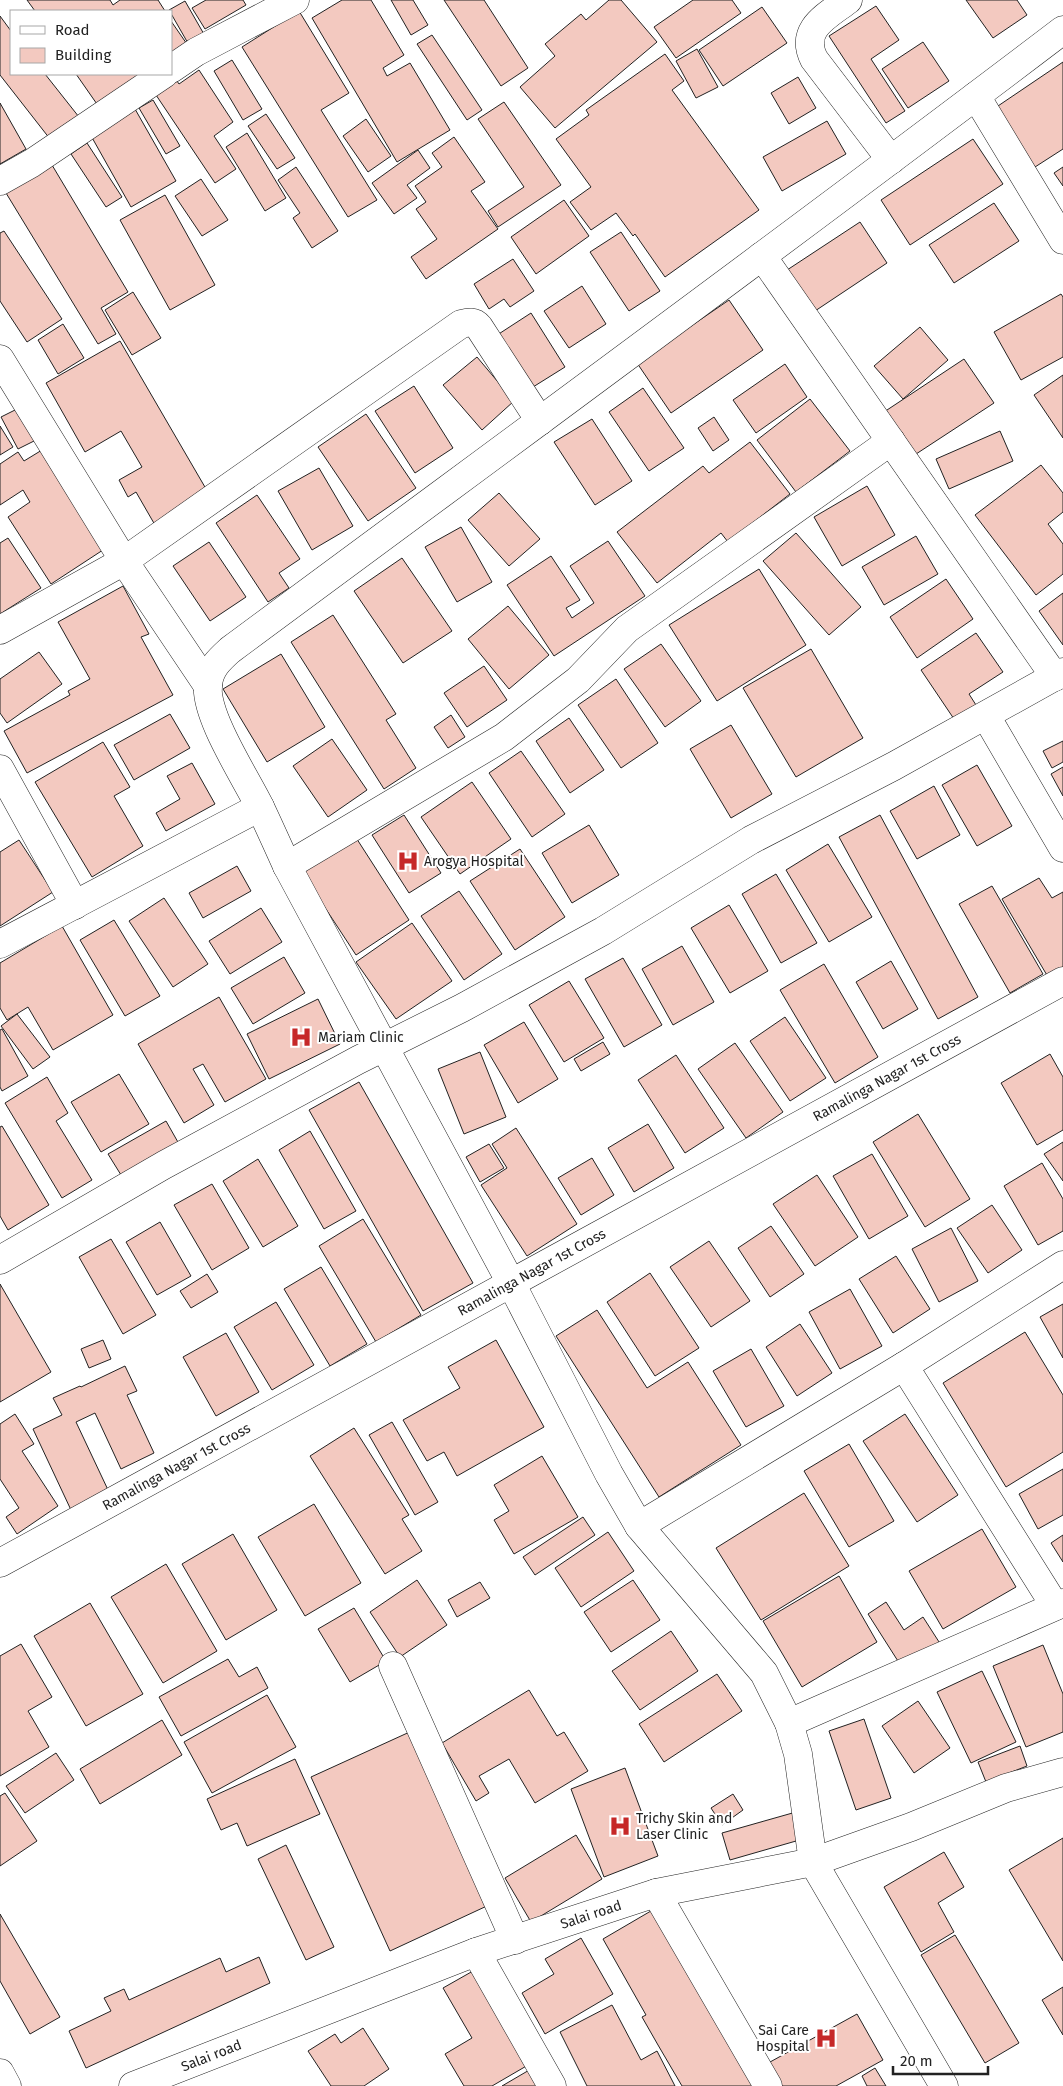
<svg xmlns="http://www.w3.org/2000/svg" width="1063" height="2086" font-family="'Fira Sans',sans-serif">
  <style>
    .building { fill: #f3c9c0; stroke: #222 }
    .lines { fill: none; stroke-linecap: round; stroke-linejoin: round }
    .street-casing { stroke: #222; stroke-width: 29 }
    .secondary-casing { stroke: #222; stroke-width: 29 }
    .street { stroke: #fff; stroke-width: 28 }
    .secondary { stroke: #fff; stroke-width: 28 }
    .labels { text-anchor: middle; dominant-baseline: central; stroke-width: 4; stroke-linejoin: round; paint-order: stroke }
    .poi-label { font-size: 14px; fill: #222; stroke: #fff; text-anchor: start }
    .street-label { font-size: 14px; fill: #222; stroke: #fff }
  </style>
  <rect width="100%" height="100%" fill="#fff"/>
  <!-- building -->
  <g class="building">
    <polygon points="27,0 110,0 113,5 120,0 158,0 165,11 35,11"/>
    <polygon points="206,0 243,0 246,5 205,29 192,8"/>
    <polygon points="342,0 371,0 404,55 383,68 387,76 410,63 450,130 397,162 312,18"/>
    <polygon points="391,0 413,0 428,25 411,35"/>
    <polygon points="444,0 484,0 528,68 501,86"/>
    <polygon points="609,0 621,0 657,42 555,128 520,87 555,56 545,44 581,14 586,20"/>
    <polygon points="693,0 732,0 741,13 676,58 654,27"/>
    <polygon points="966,0 1017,0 1027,15 993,38"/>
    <polygon points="185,1 205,36 189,45 169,10"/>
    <polygon points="876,6 899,40 871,59 905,111 886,123 829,36"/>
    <polygon points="762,7 787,43 723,86 699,50"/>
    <polygon points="299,11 349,93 321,110 377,200 348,217 242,47"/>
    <polygon points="0,16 11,31 11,74 45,74 79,117 50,139 0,75"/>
    <polygon points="171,21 189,47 171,59"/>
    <polygon points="432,35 482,110 467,120 417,44"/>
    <polygon points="923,42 949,81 908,108 882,69"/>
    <polygon points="697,49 718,87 696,98 676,61"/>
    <polygon points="665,54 684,81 672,90 759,210 665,277 635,234 633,236 616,213 591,230 570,202 591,187 556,139 589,115 586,110"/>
    <polygon points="232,60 262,109 243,120 214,71"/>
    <polygon points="1063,62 1063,149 1035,167 995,108"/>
    <polygon points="199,70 233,122 214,136 236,169 215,183 156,95 177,81 179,84"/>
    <polygon points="76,74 149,74 99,107"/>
    <polygon points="798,77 816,108 789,124 771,93"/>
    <polygon points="153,100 180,146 166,154 139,108"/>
    <polygon points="504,102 561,185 498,227 488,211 524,187 478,119"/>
    <polygon points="0,103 26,149 0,164"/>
    <polygon points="135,109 176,181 131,207 90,134"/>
    <polygon points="266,114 295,158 277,169 248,126"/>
    <polygon points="366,119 391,156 368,172 343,136"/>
    <polygon points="827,121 846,154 782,191 763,157"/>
    <polygon points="247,133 286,198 265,211 226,147"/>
    <polygon points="454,137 485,182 471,191 498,229 426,279 411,257 437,239 416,209 426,202 415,186 442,167 432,153"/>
    <polygon points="973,139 1003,184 910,245 881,200"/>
    <polygon points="87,143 122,197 106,207 71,154"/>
    <polygon points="418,150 430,168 407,185 417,198 394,214 372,183"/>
    <polygon points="52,165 128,292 101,308 116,334 98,344 6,193"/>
    <polygon points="296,167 338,231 312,248 293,218 300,213 278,180"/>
    <polygon points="1063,167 1063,186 1054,173"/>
    <polygon points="201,179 228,220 202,236 175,196"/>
    <polygon points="165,195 215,285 170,310 120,220"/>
    <polygon points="564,200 589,236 536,274 511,237"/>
    <polygon points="994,203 1019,241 954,283 929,245"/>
    <polygon points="860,222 887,263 809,315 781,274"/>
    <polygon points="4,231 62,319 27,342 0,301 0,233"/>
    <polygon points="621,232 660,291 629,311 590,252"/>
    <polygon points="513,259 534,291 510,307 504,299 489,309 474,284"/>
    <polygon points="582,286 606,324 569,348 544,311"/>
    <polygon points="133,292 161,338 132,355 105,310"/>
    <polygon points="1061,294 1063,297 1063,357 1021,380 994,332"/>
    <polygon points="729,300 763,350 671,413 637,363"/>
    <polygon points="531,313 565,367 525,392 491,339"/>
    <polygon points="63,324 84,358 58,374 38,340"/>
    <polygon points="920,327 948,360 903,399 874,366"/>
    <polygon points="120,341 209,494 155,525 136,492 128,497 119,480 142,467 121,431 85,452 46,383"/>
    <polygon points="477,357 514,401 482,430 443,385"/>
    <polygon points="964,359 994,403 913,456 884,412"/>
    <polygon points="785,364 807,397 756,433 733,400"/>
    <polygon points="1063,375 1063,438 1034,395"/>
    <polygon points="414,386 453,448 415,473 375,411"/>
    <polygon points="643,388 684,448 649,471 609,412"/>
    <polygon points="810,399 850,451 796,492 757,440"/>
    <polygon points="21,407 38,439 18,449 1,417"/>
    <polygon points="366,414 416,488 368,521 318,447"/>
    <polygon points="714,417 729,440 713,451 698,428"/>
    <polygon points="592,419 632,481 595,505 554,442"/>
    <polygon points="0,426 13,447 0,455"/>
    <polygon points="1000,431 1013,461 949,489 936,459"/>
    <polygon points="750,442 790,494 728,542 721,533 657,583 617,532 703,466 709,473"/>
    <polygon points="42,450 106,548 51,584 8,517 30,502 23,490 0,505 0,464 18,452 24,461"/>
    <polygon points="1041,465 1063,493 1063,512 1048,524 1063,544 1063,574 1036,595 975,515"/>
    <polygon points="319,468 353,526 312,550 278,491"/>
    <polygon points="867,486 895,535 842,566 814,517"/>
    <polygon points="499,493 540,539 509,566 468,520"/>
    <polygon points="257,495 300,559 279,573 289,588 268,602 216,523"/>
    <polygon points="461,527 492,582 457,602 425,547"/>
    <polygon points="796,533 861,607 829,635 763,561"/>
    <polygon points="916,536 938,574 884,605 862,567"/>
    <polygon points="8,538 41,588 0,614 0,543"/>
    <polygon points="608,541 645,596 554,656 507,585 551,556 580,600 566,608 572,618 594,603 570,566"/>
    <polygon points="209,542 246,597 210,621 173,566"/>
    <polygon points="402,558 452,631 403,663 354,591"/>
    <polygon points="759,569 806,645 717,701 669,625"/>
    <polygon points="946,579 973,619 917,658 890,617"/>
    <polygon points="123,586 149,634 141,637 173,695 27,773 4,731 70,695 68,691 90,679 58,622"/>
    <polygon points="1063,593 1063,645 1039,611"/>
    <polygon points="508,606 549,655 509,689 468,639"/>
    <polygon points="333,615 396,714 386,720 416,768 384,789 291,642"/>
    <polygon points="976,633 1003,672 969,694 976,705 954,719 921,670"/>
    <polygon points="661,644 701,701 665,727 624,669"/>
    <polygon points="811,649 863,738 796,777 743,688"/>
    <polygon points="39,652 62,684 7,723 0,713 0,679"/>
    <polygon points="281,654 325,727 267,762 223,689"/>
    <polygon points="484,666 507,700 467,727 444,693"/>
    <polygon points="616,679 658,743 621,768 578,705"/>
    <polygon points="170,714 190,748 134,780 114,745"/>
    <polygon points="451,715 465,737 448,748 434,727"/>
    <polygon points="569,718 604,770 570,793 536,741"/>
    <polygon points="731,725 772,794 731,818 690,749"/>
    <polygon points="332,739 367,790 328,817 293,766"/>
    <polygon points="1063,741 1063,762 1052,768 1043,751"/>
    <polygon points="103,742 130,787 114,796 143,846 92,877 35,782"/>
    <polygon points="521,751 565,814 532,837 489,773"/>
    <polygon points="192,763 215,804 166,831 156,813 180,799 167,776"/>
    <polygon points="977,765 1012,826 977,846 942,785"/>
    <polygon points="1063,767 1063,796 1051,774"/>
    <polygon points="472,782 511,839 460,874 421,817"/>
    <polygon points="934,786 960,835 917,859 890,811"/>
    <polygon points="404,815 441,873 409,893 372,835"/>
    <polygon points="880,815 978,997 938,1019 839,837"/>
    <polygon points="589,825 619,875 572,903 542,853"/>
    <polygon points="353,833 409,920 356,955 299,868"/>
    <polygon points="19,840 53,892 0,926 0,852"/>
    <polygon points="828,844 872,917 829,942 786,870"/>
    <polygon points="520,849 565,917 515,950 470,881"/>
    <polygon points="237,866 251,891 203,918 189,893"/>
    <polygon points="776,874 817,943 781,963 742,894"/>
    <polygon points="1039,878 1052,898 1063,892 1063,968 1048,977 1002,899"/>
    <polygon points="992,886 1043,974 1010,993 959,904"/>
    <polygon points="459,891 502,954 464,980 421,916"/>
    <polygon points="164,898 208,964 173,987 129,921"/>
    <polygon points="729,905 768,971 730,993 691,928"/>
    <polygon points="261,908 282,942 230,974 209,941"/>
    <polygon points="114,920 160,996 125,1016 80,940"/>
    <polygon points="412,923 452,981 396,1019 356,962"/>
    <polygon points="62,926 113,1015 53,1050 28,1007 7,1020 0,1008 0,963"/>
    <polygon points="682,946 714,1002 673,1025 642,969"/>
    <polygon points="284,957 305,993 253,1024 231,988"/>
    <polygon points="623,958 662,1025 624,1047 585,979"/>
    <polygon points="891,961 918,1009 883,1029 856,982"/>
    <polygon points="824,964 878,1057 835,1083 780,990"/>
    <polygon points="569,981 604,1038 564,1062 529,1005"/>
    <polygon points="219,997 266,1079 225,1102 203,1064 193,1069 214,1105 184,1123 138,1044"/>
    <polygon points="318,999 340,1044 269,1079 247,1034"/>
    <polygon points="17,1014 50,1057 33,1069 1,1026"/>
    <polygon points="785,1017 826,1078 790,1101 750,1041"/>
    <polygon points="524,1022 558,1079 518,1103 484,1045"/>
    <polygon points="2,1029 28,1076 2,1091 0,1087 0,1030"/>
    <polygon points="603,1042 610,1054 581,1071 574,1059"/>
    <polygon points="735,1043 783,1112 746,1138 698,1069"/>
    <polygon points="480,1052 506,1117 464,1134 438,1069"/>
    <polygon points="1050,1054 1063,1077 1063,1130 1037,1145 1001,1083"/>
    <polygon points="676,1055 724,1128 685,1153 638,1080"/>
    <polygon points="119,1074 149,1124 101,1152 71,1102"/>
    <polygon points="47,1077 68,1113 56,1121 92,1180 62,1198 5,1103"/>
    <polygon points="359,1082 473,1283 423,1311 309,1110"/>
    <polygon points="918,1114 970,1199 925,1227 873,1142"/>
    <polygon points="166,1121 183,1151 126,1183 108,1154"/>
    <polygon points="648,1124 674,1168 634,1192 608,1148"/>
    <polygon points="2,1126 49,1205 8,1230 0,1216 0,1127"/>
    <polygon points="516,1128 577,1224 527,1256 481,1185 507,1168 492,1144"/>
    <polygon points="310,1131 356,1211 324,1229 279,1150"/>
    <polygon points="1063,1142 1063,1181 1044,1154"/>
    <polygon points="489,1144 504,1168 480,1182 466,1157"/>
    <polygon points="872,1154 908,1216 869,1239 833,1176"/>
    <polygon points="592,1158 614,1195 581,1215 558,1178"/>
    <polygon points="258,1159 298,1226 263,1247 223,1181"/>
    <polygon points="1042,1163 1063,1199 1063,1231 1038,1245 1004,1186"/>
    <polygon points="817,1175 858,1237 815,1266 773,1204"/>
    <polygon points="212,1184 249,1248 212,1270 174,1205"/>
    <polygon points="992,1205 1022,1250 988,1273 957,1228"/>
    <polygon points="363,1219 421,1315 376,1342 319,1246"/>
    <polygon points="160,1222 191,1276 157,1295 126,1242"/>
    <polygon points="771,1226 804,1274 770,1297 738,1248"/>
    <polygon points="951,1228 978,1281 939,1302 912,1249"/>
    <polygon points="111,1239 156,1315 123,1334 79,1257"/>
    <polygon points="709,1241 750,1301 711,1327 670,1267"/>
    <polygon points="896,1256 930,1309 893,1333 859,1279"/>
    <polygon points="321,1267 367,1344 330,1366 284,1289"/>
    <polygon points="650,1273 699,1348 655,1376 607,1302"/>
    <polygon points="207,1274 218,1292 191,1308 180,1291"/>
    <polygon points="0,1284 51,1372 0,1402"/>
    <polygon points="850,1289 882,1346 840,1369 809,1312"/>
    <polygon points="276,1302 314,1365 272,1390 234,1327"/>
    <polygon points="1063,1304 1063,1358 1040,1317"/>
    <polygon points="597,1310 647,1388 688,1362 741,1445 659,1497 556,1336"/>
    <polygon points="800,1324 832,1373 797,1396 766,1347"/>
    <polygon points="1025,1332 1063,1395 1063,1452 1006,1487 943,1383"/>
    <polygon points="226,1333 259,1392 216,1416 183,1357"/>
    <polygon points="103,1340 111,1359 89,1368 81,1349"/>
    <polygon points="496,1340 544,1427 457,1476 444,1452 427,1461 403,1420 460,1388 448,1367"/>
    <polygon points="751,1349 784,1406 746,1427 713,1371"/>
    <polygon points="125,1366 137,1391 127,1395 154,1453 121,1469 95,1413 76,1422 109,1492 71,1510 33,1429 62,1415 53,1398 80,1386 81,1387"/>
    <polygon points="15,1414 34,1444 22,1451 58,1506 17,1534 6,1517 19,1508 0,1479 0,1424"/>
    <polygon points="905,1414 958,1495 917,1522 863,1441"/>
    <polygon points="392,1422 438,1502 415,1515 369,1435"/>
    <polygon points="354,1428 409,1515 402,1519 422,1551 385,1574 310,1456"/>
    <polygon points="849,1444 894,1521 849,1547 804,1471"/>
    <polygon points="542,1456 578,1517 514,1554 494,1520 509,1511 494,1485"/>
    <polygon points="1063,1469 1063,1515 1038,1529 1019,1494"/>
    <polygon points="804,1493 849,1566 761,1620 716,1548"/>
    <polygon points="314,1504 361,1583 305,1616 258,1537"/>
    <polygon points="583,1517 595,1535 535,1575 523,1557"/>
    <polygon points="982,1529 1016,1587 943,1629 909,1571"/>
    <polygon points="608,1532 634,1571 581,1607 555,1568"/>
    <polygon points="233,1534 277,1610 226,1640 182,1564"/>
    <polygon points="1063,1535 1063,1562 1051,1543"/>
    <polygon points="166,1564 217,1651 163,1683 111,1597"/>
    <polygon points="839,1576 877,1642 802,1687 763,1621"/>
    <polygon points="417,1580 447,1625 400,1657 370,1612"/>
    <polygon points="633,1580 660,1620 611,1652 584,1612"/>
    <polygon points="480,1582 490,1598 457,1617 448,1600"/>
    <polygon points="886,1602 904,1630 923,1617 941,1645 903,1669 868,1614"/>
    <polygon points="90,1603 143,1694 86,1726 34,1636"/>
    <polygon points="354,1608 386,1661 350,1682 318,1629"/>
    <polygon points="671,1631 698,1671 640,1710 612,1671"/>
    <polygon points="21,1644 52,1697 28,1711 49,1747 0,1776 0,1656"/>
    <polygon points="1043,1645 1063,1694 1063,1732 1026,1747 993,1666"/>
    <polygon points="228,1659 239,1677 257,1667 268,1688 181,1736 159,1697"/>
    <polygon points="982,1671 1016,1742 971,1763 937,1692"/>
    <polygon points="717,1674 742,1711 664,1762 639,1724"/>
    <polygon points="529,1690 557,1736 564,1732 588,1771 535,1803 509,1759 479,1776 489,1793 476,1801 442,1743"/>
    <polygon points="267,1695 296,1747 212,1793 184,1742"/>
    <polygon points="918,1701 950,1748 914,1773 882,1726"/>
    <polygon points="864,1719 891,1798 856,1810 829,1731"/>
    <polygon points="162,1720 182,1755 100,1804 80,1769"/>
    <polygon points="414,1730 489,1905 390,1951 311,1777"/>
    <polygon points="1020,1746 1027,1766 986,1782 978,1762"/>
    <polygon points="56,1753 74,1780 25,1813 6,1786"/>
    <polygon points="295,1759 320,1814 247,1846 237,1823 221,1830 207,1799"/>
    <polygon points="625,1768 658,1856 604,1877 571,1789"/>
    <polygon points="5,1793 37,1841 0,1866 0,1796"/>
    <polygon points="733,1794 743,1810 722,1825 711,1808"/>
    <polygon points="796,1812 803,1839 730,1860 722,1833"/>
    <polygon points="576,1835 602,1879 531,1922 505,1878"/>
    <polygon points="1063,1838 1063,1961 1009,1870"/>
    <polygon points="286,1845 334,1947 306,1960 258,1859"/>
    <polygon points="944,1852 964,1887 938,1903 954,1932 921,1952 884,1887"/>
    <polygon points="656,1908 758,2086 682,2086 658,2045 642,2017 646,2015 603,1939"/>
    <polygon points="0,1914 60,2017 30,2034 0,1981"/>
    <polygon points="955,1935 1019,2043 985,2063 921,1955"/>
    <polygon points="581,1938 613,1994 545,2034 522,1993 554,1974 545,1959"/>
    <polygon points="259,1957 270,1983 86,2068 69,2031 111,2011 104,1998 124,1989 129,2000 220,1958 226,1972"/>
    <polygon points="480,1967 535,2061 492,2086 464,2086 445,2054 472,2038 443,1988"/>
    <polygon points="1063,1987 1063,2035 1042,2000"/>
    <polygon points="612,2005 641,2060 657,2051 675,2086 587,2086 560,2032"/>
    <polygon points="857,2014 883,2060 836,2086 771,2086 761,2067"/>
    <polygon points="363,2028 389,2069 364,2086 331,2086 308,2051 335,2034 341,2043"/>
    <polygon points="875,2068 886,2086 867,2086 862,2076"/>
    <polygon points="531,2069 541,2086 502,2086"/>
  </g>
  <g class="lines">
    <!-- street casing -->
    <g class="street-casing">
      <g id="street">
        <path d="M848 0C827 16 799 29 814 59L891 160"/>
        <polyline points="171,69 196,52 295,0"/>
        <polyline points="976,96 1063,240"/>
        <polyline points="0,181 32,163 164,74"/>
        <polyline points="762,256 1055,677"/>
        <polyline points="0,359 124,561 208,686"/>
        <path d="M0 630 124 561 461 324C469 322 474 321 479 327L540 421"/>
        <polyline points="986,716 1063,848"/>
        <polyline points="0,769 75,905"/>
        <polyline points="287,866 504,737 578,680 627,629 891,441"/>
        <polyline points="0,944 260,807"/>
        <polyline points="0,1260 164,1165 358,1060 462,1008 603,931 751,840 894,766 1063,672"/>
        <polyline points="511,1283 609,1474 639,1526 764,1673 789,1723 798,1754 813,1862 911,1827 1006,1788 1063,1772"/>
        <polyline points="639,1526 904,1366"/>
        <polyline points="1055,1606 904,1366 1063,1265"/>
        <polyline points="393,1666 515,1940"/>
        <polyline points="789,1723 1063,1603"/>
        <polyline points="656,1893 768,2086"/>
        <polyline points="476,1952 552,2086"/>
      </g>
    </g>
    <!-- secondary casing -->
    <g class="secondary-casing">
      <g id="secondary">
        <path d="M511 1283 287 866C278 846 269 826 260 807 246 778 204 715 208 684 210 668 219 660 230 650 508 444 787 240 1063 30"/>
        <path id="s1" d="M0 1563 1063 981"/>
        <polyline points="0,2073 7,2086"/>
        <path id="s2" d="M133 2086 476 1952 656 1893 813 1862 944 2086"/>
      </g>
    </g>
    <!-- street -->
    <use href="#street" class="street"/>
    <!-- secondary -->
    <use href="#secondary" class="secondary"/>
  </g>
  <!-- icons -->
  <defs>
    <g id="hospital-bare" transform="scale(1.725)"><path d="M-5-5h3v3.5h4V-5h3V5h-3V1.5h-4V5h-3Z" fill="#c62828" stroke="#fff" stroke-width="2.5" paint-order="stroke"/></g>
  </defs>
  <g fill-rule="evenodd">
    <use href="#hospital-bare" x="408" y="861"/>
    <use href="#hospital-bare" x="301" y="1037"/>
    <use href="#hospital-bare" x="620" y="1826"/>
    <use href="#hospital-bare" x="826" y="2038"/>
  </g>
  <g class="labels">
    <!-- poi labels -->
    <g class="poi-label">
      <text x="424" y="861">Arogya Hospital</text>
      <text x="318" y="1037">Mariam Clinic</text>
      <text x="636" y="1818">Trichy Skin and<tspan x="636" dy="16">Laser Clinic</tspan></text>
      <text x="809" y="2030" text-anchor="end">Sai Care<tspan x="809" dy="16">Hospital</tspan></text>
    </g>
    <!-- street labels -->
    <g class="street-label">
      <text stroke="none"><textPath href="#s1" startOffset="1011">Ramalinga Nagar 1st Cross</textPath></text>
      <text stroke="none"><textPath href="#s1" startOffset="606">Ramalinga Nagar 1st Cross</textPath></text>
      <text stroke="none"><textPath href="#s1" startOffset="201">Ramalinga Nagar 1st Cross</textPath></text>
      <text stroke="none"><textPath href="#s2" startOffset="489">Salai road</textPath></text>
      <text stroke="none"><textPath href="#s2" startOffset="84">Salai road</textPath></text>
    </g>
  </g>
  <!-- legend -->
  <rect x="10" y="10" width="162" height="65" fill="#ffffff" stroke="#a7a7a7"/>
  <rect x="20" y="26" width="25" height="8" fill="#ffffff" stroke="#a7a7a7"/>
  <text x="55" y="35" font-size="15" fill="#222222">Road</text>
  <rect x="20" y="48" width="25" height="15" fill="#f3c9c0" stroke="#a7a7a7"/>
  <text x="55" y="60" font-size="15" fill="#222222">Building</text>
  <!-- scale -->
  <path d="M893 2066v8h95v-8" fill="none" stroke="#222222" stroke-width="2.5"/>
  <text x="900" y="2066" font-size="15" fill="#222222" stroke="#ffffff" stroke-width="4" paint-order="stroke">20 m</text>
</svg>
